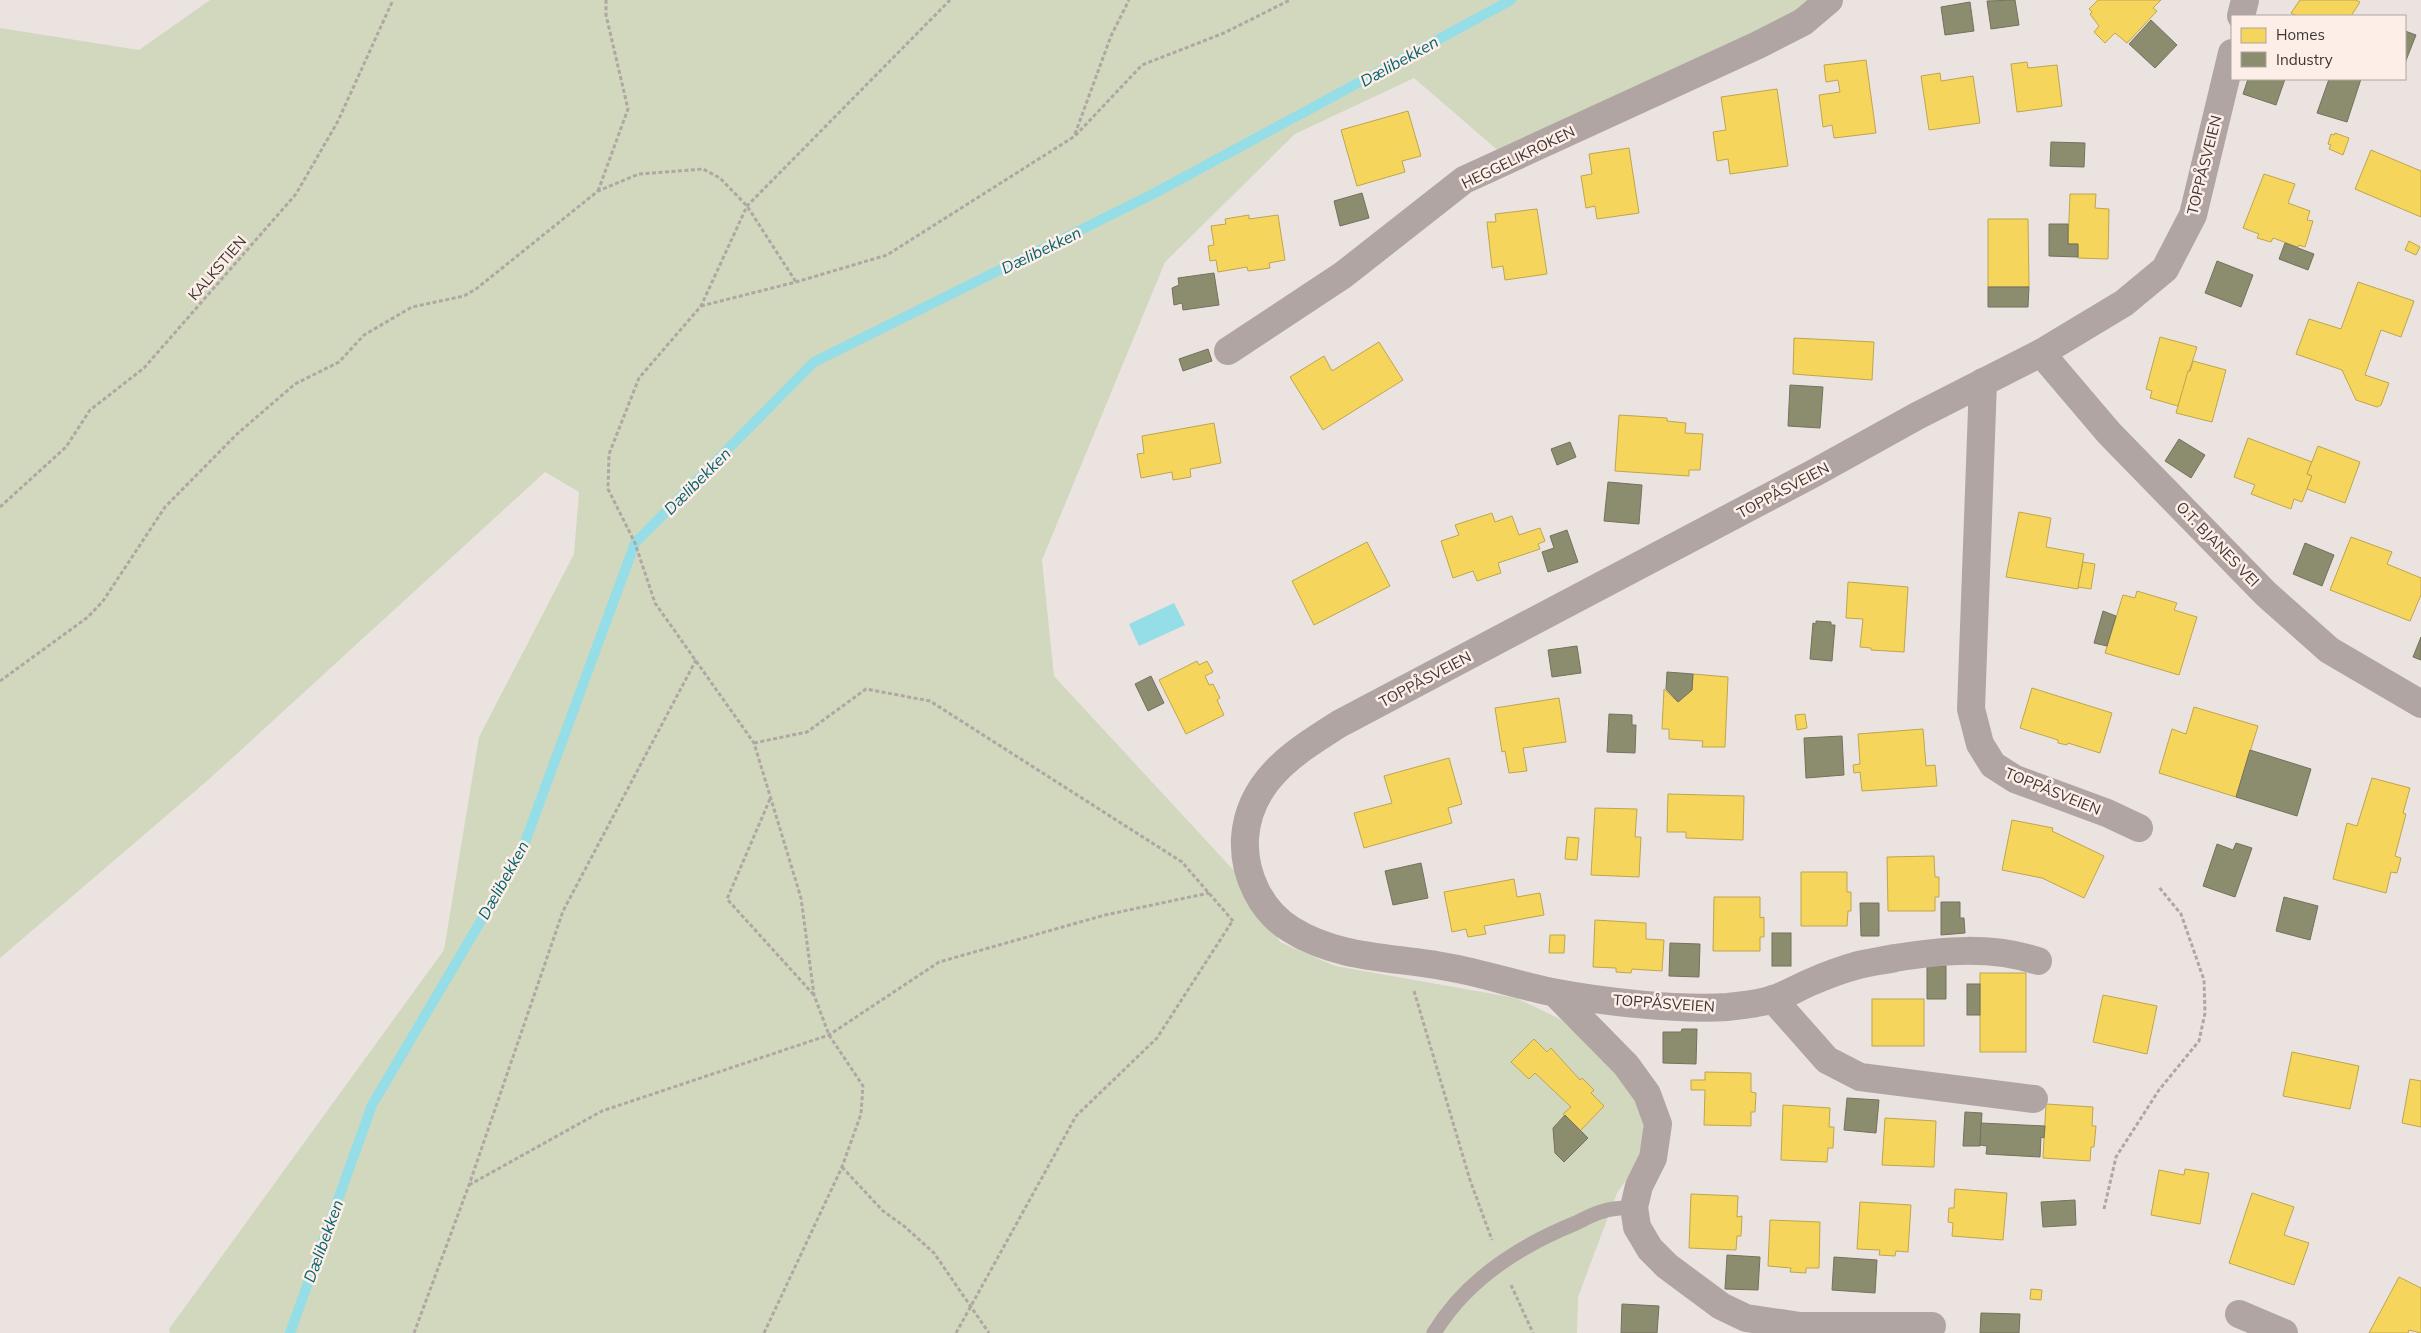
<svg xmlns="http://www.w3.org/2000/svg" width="2421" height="1333" font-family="Mulish,sans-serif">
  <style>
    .green { fill: #d1d8be }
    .water { fill: #95dde7 }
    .homes { fill: #f6d55c; stroke: #bea550 }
    .industry { fill: #8c8c6e; stroke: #74725d }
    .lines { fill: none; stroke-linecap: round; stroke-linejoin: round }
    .stream { stroke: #95dde7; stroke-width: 10 }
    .path { stroke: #b0a7a4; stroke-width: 3; stroke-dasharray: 4 2.5; stroke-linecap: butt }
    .service { stroke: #b0a5a3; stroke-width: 15 }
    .minor { stroke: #b0a5a3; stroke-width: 28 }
    .labels { text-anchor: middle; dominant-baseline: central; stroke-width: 5; stroke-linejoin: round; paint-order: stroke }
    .street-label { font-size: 15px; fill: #3c3634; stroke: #feeee8 }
    .water-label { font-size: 16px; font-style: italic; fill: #00626c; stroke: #feeee8 }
  </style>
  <rect width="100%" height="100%" fill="#ebe3e0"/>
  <!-- green -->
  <polygon class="green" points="210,0 1808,0 1805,8 1501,153 1414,78 1295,134 1165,262 1042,560 1054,676 1238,875 1280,942 1335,966 1516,998 1560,1019 1611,1063 1649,1121 1643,1155 1617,1193 1578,1297 1577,1333 170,1333 169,1329 444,950 479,737 574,554 579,492 545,472 207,781 0,958 0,28 139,50"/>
  <!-- water -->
  <polygon class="water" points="1174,603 1185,625 1139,646 1129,624"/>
  <!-- homes -->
  <g class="homes">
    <polygon points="2098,0 2161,0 2153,8 2157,11 2127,43 2115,33 2105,43 2094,32 2099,26 2090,14 2092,12 2089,9"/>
    <polygon points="2300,0 2356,0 2360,2 2351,16 2297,16 2291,13"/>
    <polygon points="1866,60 1876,133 1834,138 1832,125 1823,127 1819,95 1840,92 1838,80 1826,82 1824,65"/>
    <polygon points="2027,62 2028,68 2057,65 2062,106 2017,112 2011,64"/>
    <polygon points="1940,73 1941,81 1973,76 1980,123 1929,130 1921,76"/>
    <polygon points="1777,89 1788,166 1730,174 1728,159 1717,161 1713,132 1726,130 1721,97"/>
    <polygon points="1408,111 1421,156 1402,161 1405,172 1357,186 1341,130"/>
    <polygon points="2335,133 2349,138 2343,155 2329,149 2331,145 2328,144 2331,134 2334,135"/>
    <polygon points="1629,148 1639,213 1597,219 1595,206 1586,208 1581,176 1592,174 1589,154"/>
    <polygon points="2371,150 2421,171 2421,217 2355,189"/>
    <polygon points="2264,174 2295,184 2288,203 2310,211 2307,220 2313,221 2305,247 2299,245 2298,247 2273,238 2271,242 2257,238 2259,234 2243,228"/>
    <polygon points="2070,194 2096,194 2095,208 2109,209 2108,259 2078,258 2078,244 2068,244"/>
    <polygon points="1537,209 1547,274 1505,280 1503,266 1492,268 1487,222 1496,222 1495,214"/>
    <polygon points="1249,215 1249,219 1278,215 1285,260 1269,263 1270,268 1248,271 1247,267 1218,272 1216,260 1210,261 1208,246 1214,245 1211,226 1226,224 1225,219"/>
    <polygon points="1988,219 2028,219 2029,287 1988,287"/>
    <polygon points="2409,241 2420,247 2416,255 2405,250"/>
    <polygon points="2358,282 2414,301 2401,337 2381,330 2365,375 2389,383 2381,405 2377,407 2356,400 2342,370 2296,354 2309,319 2341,329"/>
    <polygon points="2160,337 2197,347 2178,406 2150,398 2152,391 2146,389"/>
    <polygon points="1794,338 1874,342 1872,380 1793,374"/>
    <polygon points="1379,342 1403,380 1323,430 1290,377 1324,356 1332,371"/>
    <polygon points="2193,361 2226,370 2212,422 2176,413 2188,371 2190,371"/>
    <polygon points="1619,415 1667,418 1667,421 1686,423 1685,433 1703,434 1700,470 1689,470 1689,476 1615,471"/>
    <polygon points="1214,423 1221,463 1190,469 1191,477 1173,480 1172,472 1141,478 1137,454 1144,453 1142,436"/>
    <polygon points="2248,438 2312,462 2307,474 2312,476 2302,502 2294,499 2291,509 2251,494 2255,485 2234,477"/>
    <polygon points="2318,446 2360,462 2345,503 2307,489 2312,476 2307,474"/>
    <polygon points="2019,512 2051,518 2046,547 2084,554 2078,589 2006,577"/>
    <polygon points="1492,513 1495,522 1512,516 1519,535 1540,528 1545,541 1538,544 1540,549 1498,563 1501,573 1477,581 1473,571 1453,578 1441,541 1459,535 1455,525"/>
    <polygon points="2351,537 2392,552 2387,564 2421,578 2421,595 2410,621 2330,590"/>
    <polygon points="1367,542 1390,586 1314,625 1292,581"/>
    <polygon points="2083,562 2095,564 2091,589 2078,587"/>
    <polygon points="1848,582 1908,587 1904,652 1871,650 1871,648 1860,647 1863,619 1846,618"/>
    <polygon points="2137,591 2177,603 2174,610 2197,617 2179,675 2105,653 2123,595 2135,598"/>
    <polygon points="1197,661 1199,665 1207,661 1213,672 1205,676 1209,685 1213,684 1220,698 1217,700 1224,715 1186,734 1159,680"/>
    <polygon points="1693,674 1728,677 1725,747 1702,747 1703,741 1669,739 1669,729 1662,729 1664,689 1678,702 1692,690"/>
    <polygon points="2032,688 2112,713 2100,753 2068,743 2067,745 2058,743 2058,740 2020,728"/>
    <polygon points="1559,698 1566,742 1523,748 1527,771 1509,773 1505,751 1502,752 1495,708"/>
    <polygon points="2194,707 2258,726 2236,797 2159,773 2172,729 2186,734"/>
    <polygon points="1805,714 1807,728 1797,730 1795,715"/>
    <polygon points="1923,729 1926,766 1935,765 1937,786 1862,791 1860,772 1854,773 1853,765 1860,764 1858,734"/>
    <polygon points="1449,758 1462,804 1448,808 1452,823 1364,848 1354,813 1392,803 1384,776"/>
    <polygon points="2372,778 2410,788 2403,813 2406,814 2395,856 2401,858 2397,873 2391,872 2386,893 2333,879 2347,823 2357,826"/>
    <polygon points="1668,794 1744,796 1743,840 1686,838 1686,832 1667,832"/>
    <polygon points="1595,808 1637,809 1635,837 1641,837 1639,877 1591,875"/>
    <polygon points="2012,820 2053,828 2052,831 2104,856 2084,898 2042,878 2002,870"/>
    <polygon points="1567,837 1579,838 1577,860 1565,859"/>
    <polygon points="1934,856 1935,877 1939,877 1939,897 1935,897 1935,911 1888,911 1887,857"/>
    <polygon points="1801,872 1847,872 1847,892 1851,892 1851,911 1848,911 1847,926 1801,926"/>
    <polygon points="1514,879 1517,897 1540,893 1544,915 1484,926 1486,934 1468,937 1466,929 1452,932 1444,892"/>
    <polygon points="1714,897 1760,897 1760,918 1764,917 1764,937 1760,937 1760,951 1713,951"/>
    <polygon points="1595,920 1646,923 1646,939 1664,940 1662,971 1632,969 1631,973 1616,972 1616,968 1593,967"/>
    <polygon points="1550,935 1565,935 1564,953 1549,953"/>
    <rect x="1980" y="973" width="46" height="79"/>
    <polygon points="2103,995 2157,1006 2147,1054 2093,1042"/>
    <rect x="1872" y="999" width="52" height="47"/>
    <polygon points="1534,1039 1547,1052 1551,1048 1580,1080 1582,1078 1594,1090 1591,1093 1604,1106 1580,1131 1563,1114 1571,1107 1535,1073 1529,1079 1511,1062"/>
    <polygon points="2292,1052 2359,1066 2350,1109 2283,1096"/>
    <polygon points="1705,1072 1751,1073 1751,1092 1756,1093 1755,1112 1751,1112 1751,1126 1704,1125 1705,1090 1691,1090 1691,1080 1705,1080"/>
    <polygon points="2410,1079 2421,1081 2421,1127 2402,1123"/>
    <polygon points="2046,1104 2093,1107 2092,1126 2096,1126 2094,1147 2091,1147 2090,1161 2043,1158"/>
    <polygon points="1783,1105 1830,1108 1829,1127 1834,1127 1833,1148 1828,1148 1827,1162 1781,1160"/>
    <polygon points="1885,1118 1936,1121 1934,1167 1882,1165"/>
    <polygon points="2185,1169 2209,1173 2200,1224 2151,1215 2159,1170 2184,1175"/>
    <polygon points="1955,1189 2007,1193 2003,1240 1952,1236 1953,1223 1948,1222 1949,1208 1954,1208"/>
    <polygon points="2252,1193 2294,1207 2284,1235 2309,1243 2294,1285 2229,1263"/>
    <polygon points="1691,1194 1738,1196 1737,1217 1742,1216 1741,1236 1737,1236 1736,1250 1689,1248"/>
    <polygon points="1860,1202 1911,1205 1908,1252 1896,1251 1895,1256 1879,1255 1880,1250 1857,1249"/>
    <polygon points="1770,1220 1820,1222 1819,1268 1806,1268 1806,1273 1790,1272 1791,1268 1768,1266"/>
    <polygon points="2399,1277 2421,1288 2421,1333 2409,1330 2408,1333 2369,1333"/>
    <polygon points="2031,1289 2042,1290 2041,1300 2030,1299"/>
  </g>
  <!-- industry -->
  <g class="industry">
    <polygon points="2015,0 2019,25 1991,29 1987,1"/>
    <polygon points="1970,2 1974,31 1945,35 1941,7"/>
    <polygon points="2151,20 2177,45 2155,68 2129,44"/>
    <polygon points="2405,31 2416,35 2405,63"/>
    <polygon points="2248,79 2285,79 2276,105 2243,94"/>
    <polygon points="2329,79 2361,79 2347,122 2317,113"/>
    <polygon points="2051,142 2085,143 2084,167 2050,166"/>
    <polygon points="1362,193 1369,218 1340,226 1334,201"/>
    <polygon points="2049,224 2068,224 2068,244 2078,244 2078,257 2049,256"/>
    <polygon points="2285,243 2314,254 2308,270 2279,259"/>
    <polygon points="2217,261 2253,275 2241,307 2205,293"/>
    <polygon points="1214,273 1219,305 1183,310 1182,303 1174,305 1172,288 1179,285 1178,278"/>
    <polygon points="1988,287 2029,287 2028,307 1988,307"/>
    <polygon points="1208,349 1212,361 1183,371 1179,359"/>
    <polygon points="1790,385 1823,387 1820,428 1788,426"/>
    <polygon points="2179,439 2205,455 2191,478 2165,461"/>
    <polygon points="1570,442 1576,457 1557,465 1551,449"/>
    <polygon points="1608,482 1642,485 1639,524 1604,521"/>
    <polygon points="1567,530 1578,562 1548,572 1542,552 1554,548 1550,536"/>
    <polygon points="2305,543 2334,555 2322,586 2293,574"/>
    <polygon points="2103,611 2116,616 2107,646 2094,643"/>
    <polygon points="1816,621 1831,622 1831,625 1835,625 1832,661 1810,659 1813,623 1816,624"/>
    <polygon points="2421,637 2421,660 2413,657"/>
    <polygon points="1577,646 1581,673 1552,677 1548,650"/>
    <polygon points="1667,672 1693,674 1692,690 1678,702 1666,689"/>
    <polygon points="1151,676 1164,703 1148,711 1135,684"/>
    <polygon points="1609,714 1632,715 1632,725 1636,725 1635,753 1607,752"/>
    <polygon points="1842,736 1844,775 1806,778 1804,738"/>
    <polygon points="2250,750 2311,769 2297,816 2236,797"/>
    <polygon points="2236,843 2252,848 2235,897 2203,886 2217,844 2233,850"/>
    <polygon points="1421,863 1428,898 1393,905 1385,871"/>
    <polygon points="2284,897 2318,906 2310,940 2276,931"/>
    <polygon points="1941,902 1960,902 1960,918 1964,918 1965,933 1941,935"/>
    <polygon points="1860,903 1879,903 1879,936 1861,936"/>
    <rect x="1772" y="933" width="19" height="33"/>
    <polygon points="1670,943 1700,944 1699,977 1669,976"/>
    <polygon points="1927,965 1946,966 1946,999 1927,999"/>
    <rect x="1967" y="984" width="13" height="31"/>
    <polygon points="1682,1029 1697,1029 1696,1064 1663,1063 1663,1032 1681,1032"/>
    <polygon points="1847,1098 1879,1100 1876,1133 1844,1130"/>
    <polygon points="1965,1112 1982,1113 1980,1146 1963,1146"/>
    <polygon points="1565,1115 1588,1138 1564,1162 1555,1153 1553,1128"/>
    <polygon points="1981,1123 2045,1126 2044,1138 2041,1137 2040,1157 1986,1154 1987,1146 1980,1145"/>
    <polygon points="2075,1200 2076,1225 2043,1227 2041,1202"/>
    <polygon points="1727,1255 1760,1257 1758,1290 1725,1289"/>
    <polygon points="1834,1257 1877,1260 1875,1293 1832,1290"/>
    <polygon points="1622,1304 1659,1306 1657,1333 1621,1333"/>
    <polygon points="1981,1313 2020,1314 2019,1333 1980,1333"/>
  </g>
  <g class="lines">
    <!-- stream -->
    <polyline class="stream" points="290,1333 372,1105 521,853 635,543 814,362 1153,194 1511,0"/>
    <!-- path -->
    <g class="path">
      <polyline points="1075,134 1111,36 1129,0"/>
      <polyline points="598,191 628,109 606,15 606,0"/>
      <polyline points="701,306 796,282 887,255 1075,136 1142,65 1224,33 1290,0"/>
      <polyline points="0,507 66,447 90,410 144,368 296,194 338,121 393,0"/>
      <polyline points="0,681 88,617 103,601 165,507 237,434 295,384 339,362 364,335 412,307 464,296 476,289 598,191 639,174 703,169 720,178 747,206 796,282"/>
      <polyline points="754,743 807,732 866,689 930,701 1182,862 1233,921"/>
      <polyline points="770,799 727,899 814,995"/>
      <polyline points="1414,991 1470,1180 1492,1240"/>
      <polyline points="842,1167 883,1211 904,1226 934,1253 989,1333"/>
      <polyline points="469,1185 602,1111 829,1035 939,962 1105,915 1209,893"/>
      <polyline points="2104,1209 2116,1157 2159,1090 2199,1041 2205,1013 2204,980 2181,914 2158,886"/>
      <polyline points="1511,1285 1533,1333"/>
      <polyline points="414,1333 469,1185 563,911 696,660"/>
      <polyline points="764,1333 842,1167 861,1114 863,1086 829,1035 814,995 801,898 754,743 655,603 635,543 608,489 609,454 639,378 701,306 747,206 950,0"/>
      <polyline points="956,1333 1076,1116 1157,1038 1233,920"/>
    </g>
    <!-- service -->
    <path class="service" d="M1434 1333C1466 1280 1519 1246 1576 1223 1585 1219 1594 1213 1604 1211 1613 1208 1624 1208 1634 1207"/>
    <!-- minor -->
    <g class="minor">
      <polyline points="2241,16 2245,0"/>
      <polyline points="1228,351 1343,275 1464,180 1758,45 1803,22 1829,0"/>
      <polyline points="2041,353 2109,433 2266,594 2329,650 2421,704"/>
      <polyline points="1983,382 1971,709 1980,744 1993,765 2015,779 2107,813 2139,828"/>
      <path d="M2038 961C1991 946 1944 950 1895 958 1882 961 1868 962 1855 966 1840 970 1825 976 1811 982 1799 987 1786 995 1773 999 1760 1004 1742 1005 1728 1007 1676 1010 1604 1002 1552 992 1517 985 1482 973 1447 967 1395 957 1338 959 1292 930 1261 912 1243 874 1245 838 1249 780 1295 752 1339 724L1816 472 1917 416 2041 353 2124 303 2165 269 2193 215 2232 53"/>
      <polyline points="1555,993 1626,1065 1647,1094 1658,1124 1653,1158 1639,1186 1634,1207 1637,1227 1650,1249 1667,1266 1721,1306 1746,1318 1800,1326 1932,1326"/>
      <polyline points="1773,999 1827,1060 1860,1077 2034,1099"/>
      <polyline points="2239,1314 2284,1333"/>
    </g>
  </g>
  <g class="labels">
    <!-- street labels -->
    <g class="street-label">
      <text transform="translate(1518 157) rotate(-26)">HEGGELIKROKEN</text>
      <text transform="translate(2204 165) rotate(-76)">TOPPÅSVEIEN</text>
      <text transform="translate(217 268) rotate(-49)">KALKSTIEN</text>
      <text transform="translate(1783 490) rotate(-28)">TOPPÅSVEIEN</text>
      <text transform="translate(2218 544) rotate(46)">O.T. BJANES VEI</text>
      <text transform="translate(1425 679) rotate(-28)">TOPPÅSVEIEN</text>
      <text transform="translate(2053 791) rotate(22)">TOPPÅSVEIEN</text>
      <text transform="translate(1664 1003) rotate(4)">TOPPÅSVEIEN</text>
    </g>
    <!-- water labels -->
    <g class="water-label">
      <text transform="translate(1399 61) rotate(-29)">Dælibekken</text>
      <text transform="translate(1041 250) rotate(-26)">Dælibekken</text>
      <text transform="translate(697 481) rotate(-45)">Dælibekken</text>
      <text transform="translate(503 880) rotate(-61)">Dælibekken</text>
      <text transform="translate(323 1241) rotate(-70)">Dælibekken</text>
    </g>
  </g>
  <!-- legend -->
  <rect x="2231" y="15" width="175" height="65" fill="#feeee8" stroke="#b0a4a0"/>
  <rect x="2241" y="28" width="25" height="15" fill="#f6d55c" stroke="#b0a4a0"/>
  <text x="2276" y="40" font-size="15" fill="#3c3634">Homes</text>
  <rect x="2241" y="52" width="25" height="15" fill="#8c8c6e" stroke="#b0a4a0"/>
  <text x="2276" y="65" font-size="15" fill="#3c3634">Industry</text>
</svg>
